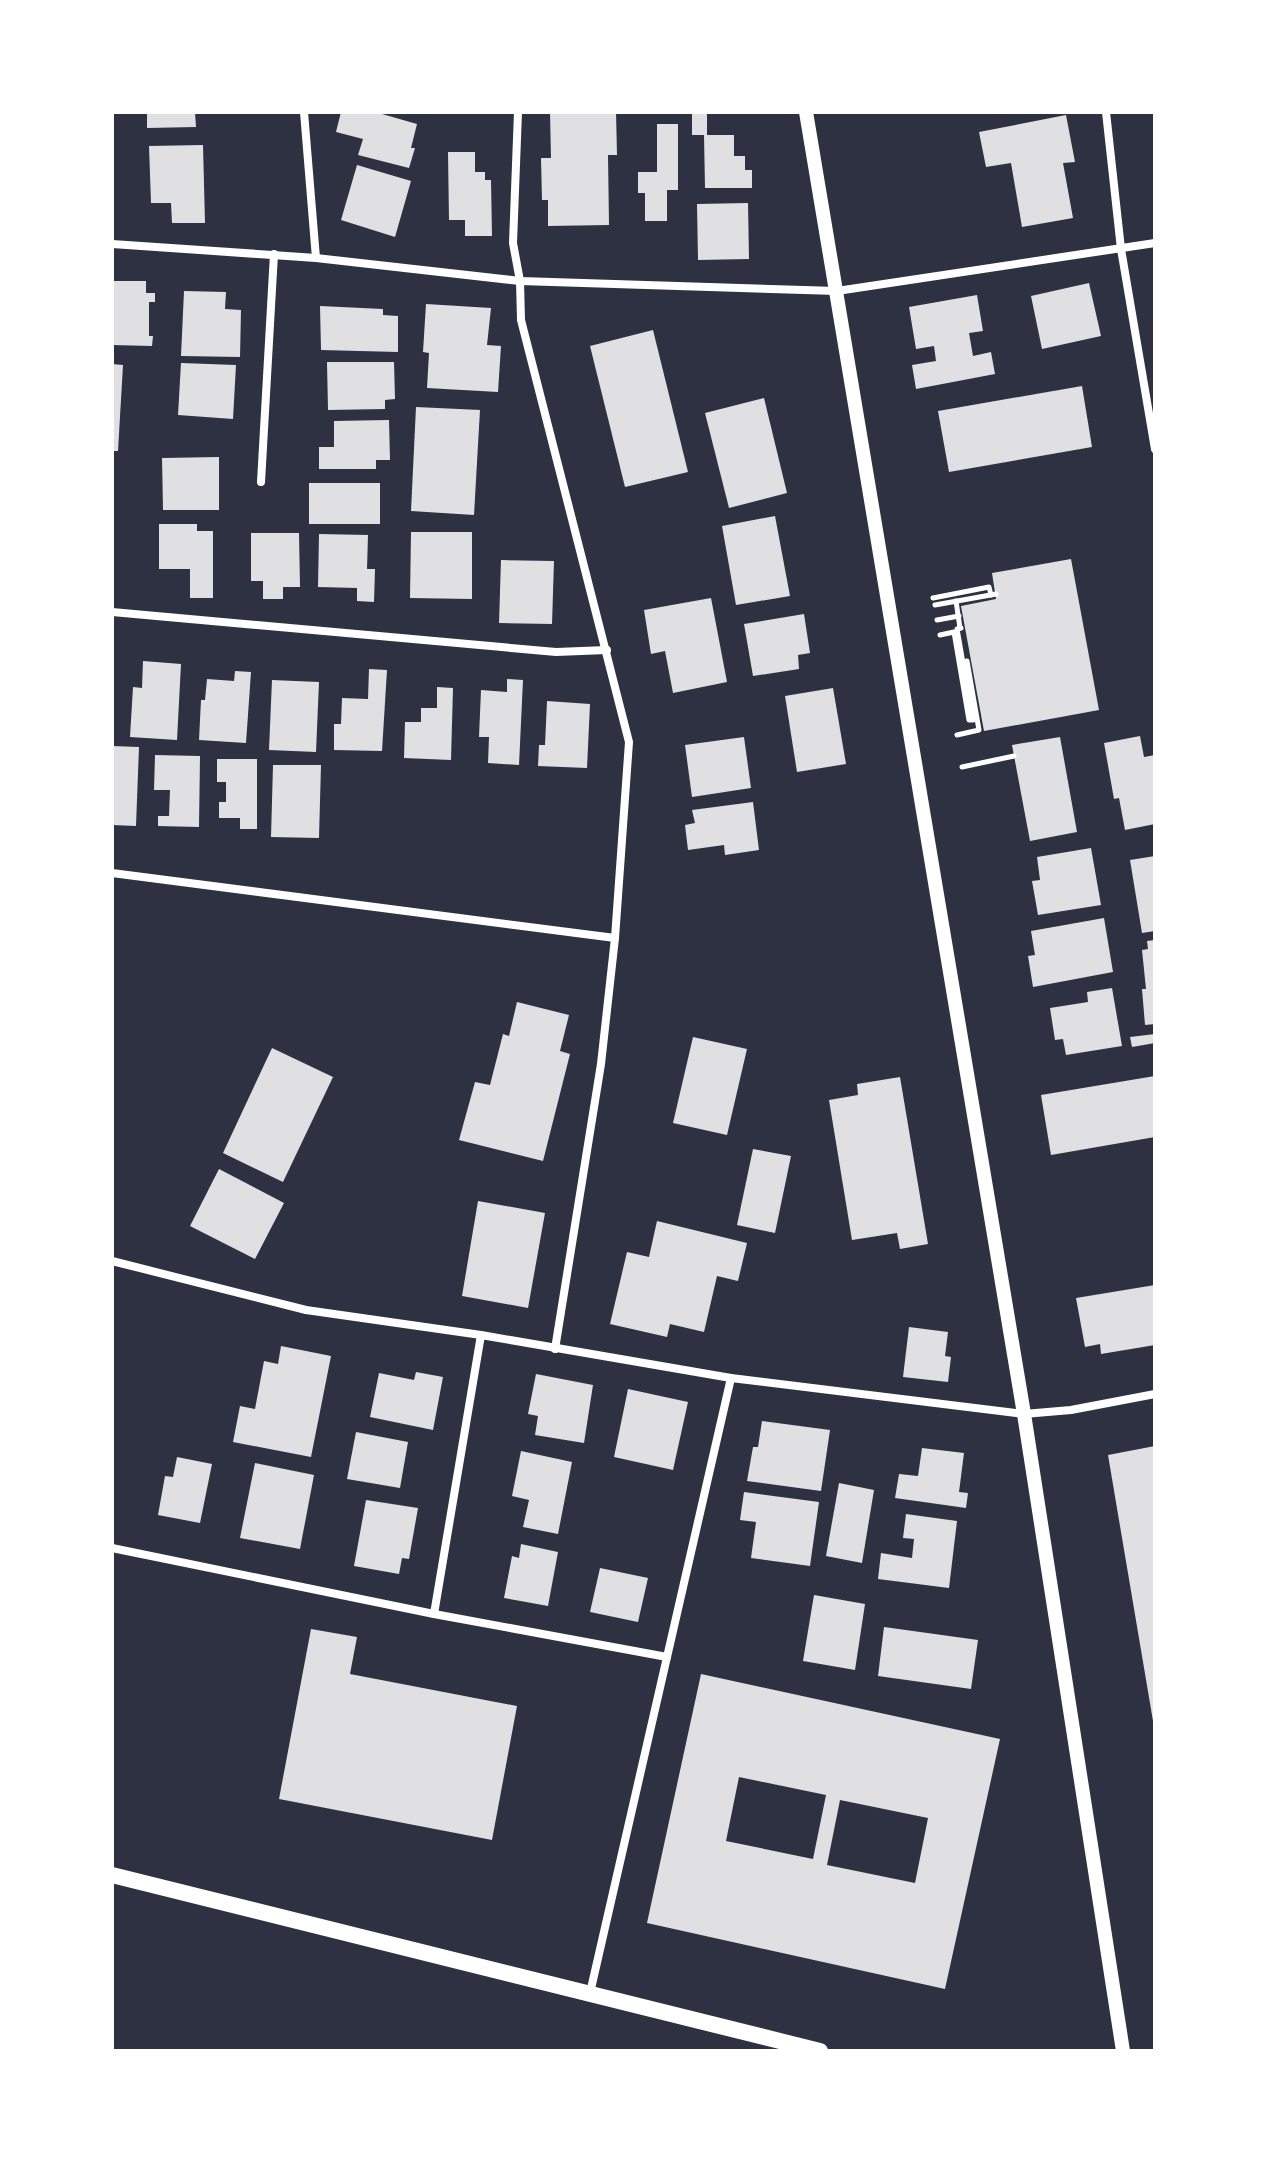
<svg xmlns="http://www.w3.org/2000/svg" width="1267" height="2163" font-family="Rubik,sans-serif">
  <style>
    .building { fill: #e0e0e3; fill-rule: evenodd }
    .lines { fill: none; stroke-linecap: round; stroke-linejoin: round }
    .path { stroke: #fff; stroke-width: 5 }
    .minor { stroke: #fff; stroke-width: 8 }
    .tertiary { stroke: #fff; stroke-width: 14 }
    .secondary { stroke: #fff; stroke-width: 16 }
  </style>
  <rect width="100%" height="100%" fill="#2d3142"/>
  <!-- building -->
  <g class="building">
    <polygon points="147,112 195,112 196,127 147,128"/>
    <polygon points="341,112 375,112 417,124 411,148 415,148 409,168 358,155 363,139 336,132"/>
    <polygon points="550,112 616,112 617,155 608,155 609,225 548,226 548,200 542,200 541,158 551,158"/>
    <polygon points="692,112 707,112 707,135 734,135 734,156 745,156 745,170 752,170 752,188 705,188 704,135 692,135"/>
    <polygon points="1066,115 1075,162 1063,163 1073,218 1022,227 1011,163 986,167 979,132"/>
    <polygon points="657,124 678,124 678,190 667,190 667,221 645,221 645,193 638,193 638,172 657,172"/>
    <polygon points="203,145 205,223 172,223 171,203 151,203 149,146"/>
    <polygon points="448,152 475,152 475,172 485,172 485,180 491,180 492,236 465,236 465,220 449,220"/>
    <polygon points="357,165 411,181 395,237 341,220"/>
    <polygon points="748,203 749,259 698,260 697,204"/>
    <polygon points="114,281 146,281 146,293 155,293 155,302 149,302 149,336 153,336 152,346 112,345"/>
    <polygon points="1089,283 1101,336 1042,349 1031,296"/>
    <polygon points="184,291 226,292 225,309 241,310 240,357 181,356"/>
    <polygon points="977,295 983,331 969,333 973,356 991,352 995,374 916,389 912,365 936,361 934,346 916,349 909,307"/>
    <polygon points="426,304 491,308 487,345 501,346 498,392 427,388 429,353 423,352"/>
    <polygon points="320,306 383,309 383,315 398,316 398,352 321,350"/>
    <polygon points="653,330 688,472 625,487 590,346"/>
    <polygon points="327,362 394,362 395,399 385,400 385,409 328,410"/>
    <polygon points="181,363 236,365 233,419 178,415"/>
    <polygon points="112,364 123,365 118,451 112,451"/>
    <polygon points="1082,386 1092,447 949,472 938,411"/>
    <polygon points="764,398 787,493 729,508 705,413"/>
    <polygon points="416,407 480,410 474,515 411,511"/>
    <polygon points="389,420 390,460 376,460 376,469 319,469 319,447 334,447 334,421"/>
    <polygon points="219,457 219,510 163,510 162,458"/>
    <rect x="309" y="483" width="71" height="41"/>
    <polygon points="775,516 790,596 736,605 722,526"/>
    <polygon points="159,524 197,524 197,531 213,531 213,598 190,598 190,569 159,569"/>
    <polygon points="411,532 472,532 472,599 410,598"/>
    <polygon points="251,533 299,533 300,587 283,587 283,599 263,599 263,581 251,581"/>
    <polygon points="319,534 368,535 367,569 375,569 374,602 357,601 357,588 318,587"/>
    <polygon points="1071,559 1099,710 984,731 961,606 996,599 992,573"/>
    <polygon points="501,560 554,561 552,624 499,623"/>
    <polygon points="711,598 727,682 673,693 665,651 651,654 644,610"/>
    <polygon points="804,614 810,653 798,655 799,669 753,676 744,624"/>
    <polygon points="143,661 181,664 177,740 130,737 133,687 142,688"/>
    <polygon points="369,669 387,670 382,751 334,750 334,724 341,724 342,698 368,699"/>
    <polygon points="235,671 251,672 246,743 199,740 201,700 205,700 207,679 234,681"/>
    <polygon points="507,679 523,680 519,765 488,763 489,737 479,737 481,690 507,692"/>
    <polygon points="272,680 319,682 316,752 269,750"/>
    <polygon points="437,687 453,688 451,760 404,758 405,722 421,722 421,708 437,708"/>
    <polygon points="833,688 846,764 797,772 785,696"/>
    <polygon points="547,701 590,704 587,768 538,766 539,745 545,745"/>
    <polygon points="1140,736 1144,757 1155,755 1155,824 1125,830 1119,798 1114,799 1104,743"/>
    <polygon points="744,737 751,788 692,797 685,745"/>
    <polygon points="1060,737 1077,832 1030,841 1012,745"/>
    <polygon points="112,746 139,747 136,826 112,825"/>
    <polygon points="155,755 200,756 199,827 158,826 158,816 169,816 170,790 154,790"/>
    <polygon points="217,759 257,759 257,829 240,829 240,818 219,818 219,802 226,802 226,782 217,782"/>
    <polygon points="273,765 321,765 319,838 271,837"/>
    <polygon points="753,802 759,850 725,855 724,845 688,850 685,825 695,823 692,810"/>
    <polygon points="1091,848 1101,905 1038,915 1032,881 1040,880 1037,857"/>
    <polygon points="1155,856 1155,931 1142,933 1130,860"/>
    <polygon points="1104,918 1113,972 1033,987 1028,956 1035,955 1031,931"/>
    <polygon points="1155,940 1155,1024 1145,1025 1142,989 1146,989 1142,950 1148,949 1147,941"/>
    <polygon points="1112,988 1122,1046 1066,1055 1063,1039 1055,1040 1050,1008 1088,1002 1087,992"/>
    <polygon points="517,1002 569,1015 560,1051 570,1054 543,1161 459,1140 475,1082 490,1085 503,1034 509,1036"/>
    <polygon points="1155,1034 1155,1043 1132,1047 1130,1037"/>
    <polygon points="693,1037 747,1049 727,1135 673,1123"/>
    <polygon points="272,1048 333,1077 283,1182 223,1153"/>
    <polygon points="1155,1076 1155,1137 1051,1155 1041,1095"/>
    <polygon points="900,1077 928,1244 900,1249 897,1233 852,1240 829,1100 858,1095 857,1084"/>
    <polygon points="753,1149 791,1156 775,1233 737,1225"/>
    <polygon points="219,1169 284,1203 255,1259 190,1226"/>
    <polygon points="478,1201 545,1213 528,1308 462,1296"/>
    <polygon points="657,1221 747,1243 738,1281 717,1276 704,1332 670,1324 667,1337 610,1324 627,1252 649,1257"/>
    <polygon points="1155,1285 1155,1345 1101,1354 1100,1344 1085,1347 1076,1298"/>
    <polygon points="909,1327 948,1332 945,1356 951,1357 948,1382 903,1377"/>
    <polygon points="281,1346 331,1356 311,1457 233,1442 240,1406 255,1409 264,1361 278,1364"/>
    <polygon points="416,1372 443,1377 433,1430 370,1417 379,1373 414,1380"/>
    <polygon points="536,1374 593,1385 584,1443 535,1435 538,1416 528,1414"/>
    <polygon points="628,1389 688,1402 673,1470 614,1457"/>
    <polygon points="762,1421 830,1430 821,1491 747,1481 753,1447 758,1447"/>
    <polygon points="356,1432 408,1442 400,1488 347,1479"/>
    <polygon points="1155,1446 1155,1721 1153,1721 1108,1455"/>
    <polygon points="922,1448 964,1453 959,1492 968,1493 966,1508 895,1498 899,1474 918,1476"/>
    <polygon points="521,1451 572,1462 558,1534 523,1527 529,1500 512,1496"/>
    <polygon points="177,1457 212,1464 200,1523 158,1515 165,1476 173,1477"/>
    <polygon points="255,1463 314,1475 300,1549 240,1538"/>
    <polygon points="839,1483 874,1490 862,1563 826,1556"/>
    <polygon points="744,1492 819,1502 810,1566 751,1558 756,1522 740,1520"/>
    <polygon points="366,1500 418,1508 409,1559 402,1558 399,1574 354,1566"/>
    <polygon points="906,1514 957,1521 949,1588 878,1579 881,1553 912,1558 914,1539 903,1538"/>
    <polygon points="521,1544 558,1552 548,1606 504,1598 512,1556 519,1558"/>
    <polygon points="600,1568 648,1578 638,1622 590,1612"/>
    <polygon points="814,1595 865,1604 855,1670 803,1661"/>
    <polygon points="884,1627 978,1640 971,1689 878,1676"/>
    <polygon points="311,1629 357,1637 350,1674 517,1706 492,1840 279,1799"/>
    <path d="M701 1674 1000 1739 945 1989 647 1923ZM739 1777 826 1795 813 1859 726 1841ZM840 1800 928 1818 915 1883 827 1865Z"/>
  </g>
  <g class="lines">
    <!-- path -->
    <g class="path">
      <polyline points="933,598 989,587 991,595"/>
      <polyline points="956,601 960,628"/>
      <polyline points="935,605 996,594"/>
      <polyline points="937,620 959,616"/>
      <polyline points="940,635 954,632 969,720 973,720 957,629 961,628"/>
      <polyline points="957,735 979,730 967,661"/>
      <polyline points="962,767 1014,756"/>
    </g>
    <!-- minor -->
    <g class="minor">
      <polyline points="304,112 316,258"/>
      <polyline points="518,112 513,243 520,281 521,320 629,742 615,938 601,1064 555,1349"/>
      <polyline points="1106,112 1121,249 1155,449"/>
      <polyline points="112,244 316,258 520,281 837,291 1155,243"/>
      <polyline points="261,482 274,254"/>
      <polyline points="112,612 556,652 607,650"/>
      <polyline points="112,873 615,938"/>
      <polyline points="112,1261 306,1310 481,1335 731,1378 1024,1414 1071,1410 1155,1394"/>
      <polyline points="112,1548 434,1614 667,1657"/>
      <polyline points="434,1614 481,1335"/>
      <polyline points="590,1993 731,1378"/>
    </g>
    <!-- tertiary -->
    <polyline class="tertiary" points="806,112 1024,1414 1123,2051"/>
    <!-- secondary -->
    <polyline class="secondary" points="112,1875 820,2051"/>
  </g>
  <!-- border -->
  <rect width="1267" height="2163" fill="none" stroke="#ffffff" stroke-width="228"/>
</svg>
